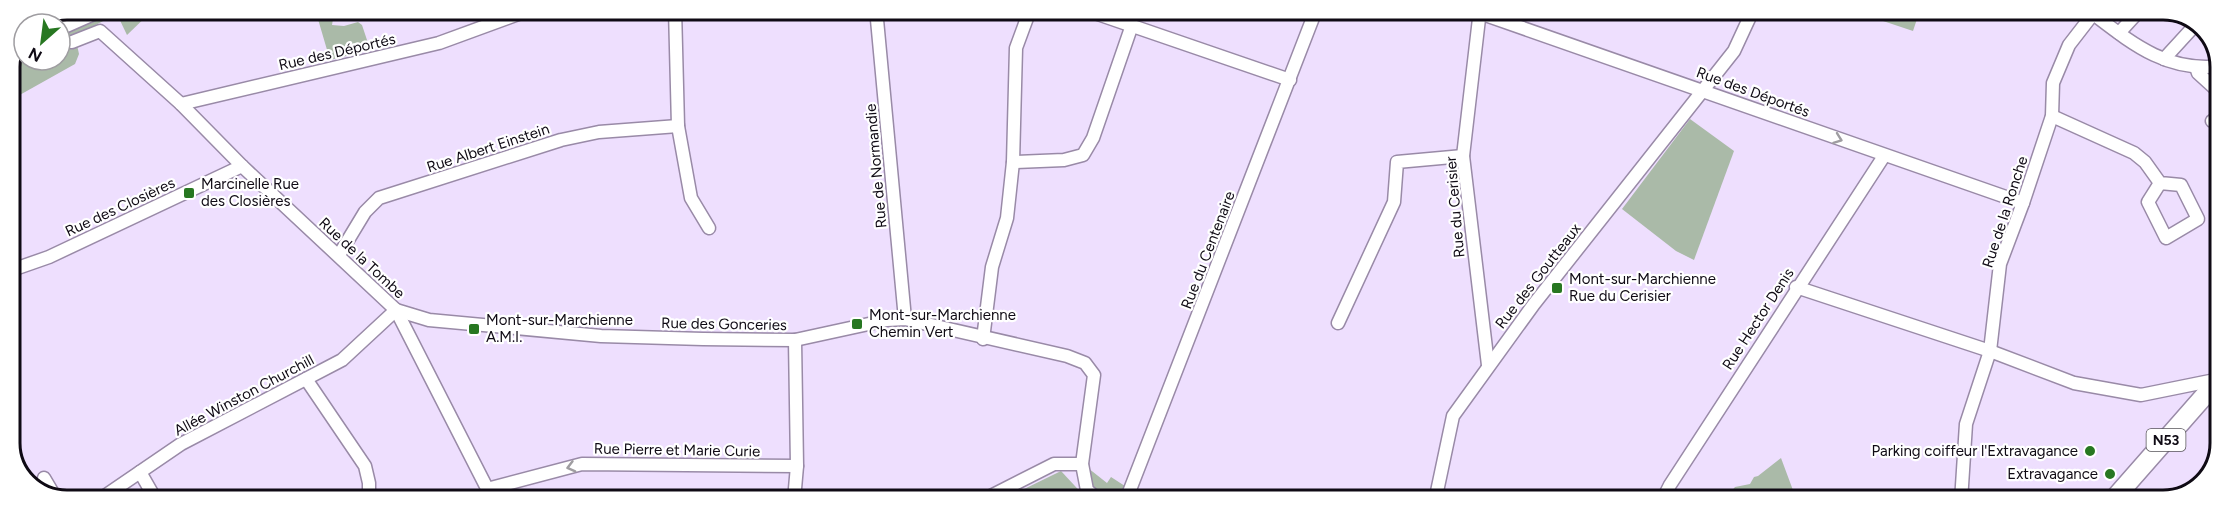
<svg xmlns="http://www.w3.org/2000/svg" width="2230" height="510" font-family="Figtree,sans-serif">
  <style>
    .green { fill: #aabaa8 }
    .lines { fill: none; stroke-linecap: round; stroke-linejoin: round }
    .minor-casing { stroke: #998aa7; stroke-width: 15 }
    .primary-casing { stroke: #998aa7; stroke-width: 21 }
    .motorway-casing { stroke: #998aa7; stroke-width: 24 }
    .minor { stroke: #fff; stroke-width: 12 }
    .primary { stroke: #fff; stroke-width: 18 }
    .motorway { stroke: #fff; stroke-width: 21 }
    .oneway { stroke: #9f9da1 }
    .poi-dot { fill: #277721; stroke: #fff; stroke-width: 2 }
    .labels { text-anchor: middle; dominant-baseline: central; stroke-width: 4.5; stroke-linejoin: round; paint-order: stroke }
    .shield { fill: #fff; stroke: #57545a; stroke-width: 1.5 }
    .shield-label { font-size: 14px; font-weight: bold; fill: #0f0a14 }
    .street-label { font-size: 15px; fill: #0f0a14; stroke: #fff }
    .poi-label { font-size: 15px; fill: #0f0a14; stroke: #fff; text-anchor: start }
    .rim { fill: none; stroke: #0f0a14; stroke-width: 3 }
  </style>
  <rect width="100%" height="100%" fill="#eedffe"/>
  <!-- green -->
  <g class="green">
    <polygon points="123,9 154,9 127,35 116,12"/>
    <polygon points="315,9 325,9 333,19 332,25 344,26 358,22 362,25 368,43 367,51 330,60"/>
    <polygon points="1850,10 1920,10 1913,31"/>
    <polygon points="101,15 105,20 75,36 79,54 75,64 9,101 9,66 15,52 24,48 24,60 60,60 60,33"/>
    <polygon points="1690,119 1734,151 1694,260 1676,251 1622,209"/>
    <polygon points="1781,458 1797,501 1723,501 1735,487 1750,484 1754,477 1758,476"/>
    <polygon points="1088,468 1107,483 1111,477 1128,488 1122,500 1107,500 1088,482"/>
    <polygon points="1061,471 1088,500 1002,500"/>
  </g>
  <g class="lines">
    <!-- minor casing -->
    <g class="minor-casing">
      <g id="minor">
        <polyline points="675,9 678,126 691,198 709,228"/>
        <polyline points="876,9 905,319"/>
        <polyline points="1086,10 1290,80"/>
        <polyline points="1471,10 2023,203"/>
        <polyline points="1480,10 1463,156 1488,365"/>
        <path d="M2088 10C2129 41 2165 73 2221 66"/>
        <polyline points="2119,33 2140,10"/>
        <polyline points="72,42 100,31 181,104 242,166 396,310 493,500"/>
        <polyline points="2164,59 2197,23"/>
        <polyline points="2196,67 2198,73 2220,93"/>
        <polyline points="181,104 439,43 532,9"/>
        <polyline points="2052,116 2134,153 2145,162 2160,183 2181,185 2198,219 2166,238 2148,202 2160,183"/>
        <polyline points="2212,121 2220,117"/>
        <polyline points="1013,162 1064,160 1083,155 1093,138 1132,25"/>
        <polyline points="339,255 365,212 379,198 561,140 599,132 678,126"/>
        <polyline points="9,271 49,257 242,166"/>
        <polyline points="1796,287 1990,351 2074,383 2141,395 2220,379"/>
        <polyline points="396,310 429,320 601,336 703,339 795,340 887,320 905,319 1067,356 1085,363 1094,375 1082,464 1087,490 1099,500"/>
        <polyline points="1338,323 1394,202 1397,162 1463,156"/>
        <polyline points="983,339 992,267 1007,218 1013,162 1016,48 1030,10"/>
        <polyline points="306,379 365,466 369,483 369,500"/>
        <polyline points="140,472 156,500"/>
        <polyline points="44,478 57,500"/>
        <polyline points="487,489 582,464 797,466"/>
        <polyline points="99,500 181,444 342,360 396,310"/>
        <polyline points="794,500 797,466 795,340"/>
        <polyline points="983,500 1054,464 1082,464"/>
        <polyline points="1126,500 1316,10"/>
        <polyline points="1435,501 1453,416 1534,304 1734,51 1753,10"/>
        <polyline points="1662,501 1670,485 1884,156"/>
        <polyline points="1961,501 1966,424 1990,351 2000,264 2023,203 2052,116 2053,83 2069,45 2093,14"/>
      </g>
    </g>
    <!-- primary casing -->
    <g class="primary-casing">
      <polyline id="primary" points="2112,501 2220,378"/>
    </g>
    <!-- motorway casing -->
    <g class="motorway-casing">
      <g id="motorway">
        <polyline points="39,24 68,9"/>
        <polyline points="60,24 94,9"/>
      </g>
    </g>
    <!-- minor -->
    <use href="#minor" class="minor"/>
    <!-- primary -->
    <use href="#primary" class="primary"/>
    <!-- motorway -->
    <use href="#motorway" class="motorway"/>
  </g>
  <!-- one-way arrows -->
  <defs><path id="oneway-chevron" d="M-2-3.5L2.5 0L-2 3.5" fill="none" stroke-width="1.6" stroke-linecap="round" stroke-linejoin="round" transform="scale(1.5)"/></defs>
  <g class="oneway">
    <use href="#oneway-chevron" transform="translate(1838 139) rotate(20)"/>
    <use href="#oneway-chevron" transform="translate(571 467) rotate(165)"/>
  </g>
  <!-- markers -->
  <g class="poi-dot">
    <rect x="183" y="187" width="12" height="12" rx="3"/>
    <rect x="1551" y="282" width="12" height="12" rx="3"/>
    <rect x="851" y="318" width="12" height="12" rx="3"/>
    <rect x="468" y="323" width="12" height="12" rx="3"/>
    <circle cx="2090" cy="451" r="6"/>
    <circle cx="2110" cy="474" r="6"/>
  </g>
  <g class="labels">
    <!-- shield labels -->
    <rect class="shield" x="2146.5" y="429" width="39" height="22" rx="4.5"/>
    <g class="shield-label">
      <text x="2166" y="440">N53</text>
    </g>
    <!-- street labels -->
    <g class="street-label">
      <text transform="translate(337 52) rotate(-13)">Rue des Déportés</text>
      <text transform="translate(1753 92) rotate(20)">Rue des Déportés</text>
      <text transform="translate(488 148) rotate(-18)">Rue Albert Einstein</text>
      <text transform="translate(876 166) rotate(-95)">Rue de Normandie</text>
      <text transform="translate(120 207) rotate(-25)">Rue des Closières</text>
      <text transform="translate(1455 207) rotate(-95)">Rue du Cerisier</text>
      <text transform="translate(2005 212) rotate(-72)">Rue de la Ronche</text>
      <text transform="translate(1208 250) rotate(-69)">Rue du Centenaire</text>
      <text transform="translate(362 258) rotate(43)">Rue de la Tombe</text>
      <text transform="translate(1538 276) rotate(-52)">Rue des Goutteaux</text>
      <text transform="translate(1758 319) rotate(-57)">Rue Hector Denis</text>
      <text transform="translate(724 324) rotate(1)">Rue des Gonceries</text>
      <text transform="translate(244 395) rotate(-28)">Allée Winston Churchill</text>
      <text transform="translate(677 450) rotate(1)">Rue Pierre et Marie Curie</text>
    </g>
    <!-- poi labels -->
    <g class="poi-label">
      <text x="201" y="184">Marcinelle Rue<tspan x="201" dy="17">des Closières</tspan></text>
      <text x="1569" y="279">Mont-sur-Marchienne<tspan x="1569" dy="17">Rue du Cerisier</tspan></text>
      <text x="869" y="315">Mont-sur-Marchienne<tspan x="869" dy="17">Chemin Vert</tspan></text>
      <text x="486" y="320">Mont-sur-Marchienne<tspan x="486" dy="17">A.M.I.</tspan></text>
      <text x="2078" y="451" text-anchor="end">Parking coiffeur l'Extravagance</text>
      <text x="2098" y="474" text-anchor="end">Extravagance</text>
    </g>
  </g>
  <!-- crop -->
  <path d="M0 0H2230V510H0ZM67 20H2163A47 47 0 0 1 2210 67V443A47 47 0 0 1 2163 490H67A47 47 0 0 1 20 443V67A47 47 0 0 1 67 20Z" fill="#fff" fill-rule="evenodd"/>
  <path class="rim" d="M67 20H2163A47 47 0 0 1 2210 67V443A47 47 0 0 1 2163 490H67A47 47 0 0 1 20 443V67A47 47 0 0 1 67 20Z"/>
  <!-- north arrow -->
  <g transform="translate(42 42) rotate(208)"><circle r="28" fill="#ffffff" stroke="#9f9da1" stroke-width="1.5"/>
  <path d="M0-4.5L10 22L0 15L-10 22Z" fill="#277721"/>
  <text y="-9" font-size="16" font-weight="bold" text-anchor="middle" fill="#0f0a14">N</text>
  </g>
</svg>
